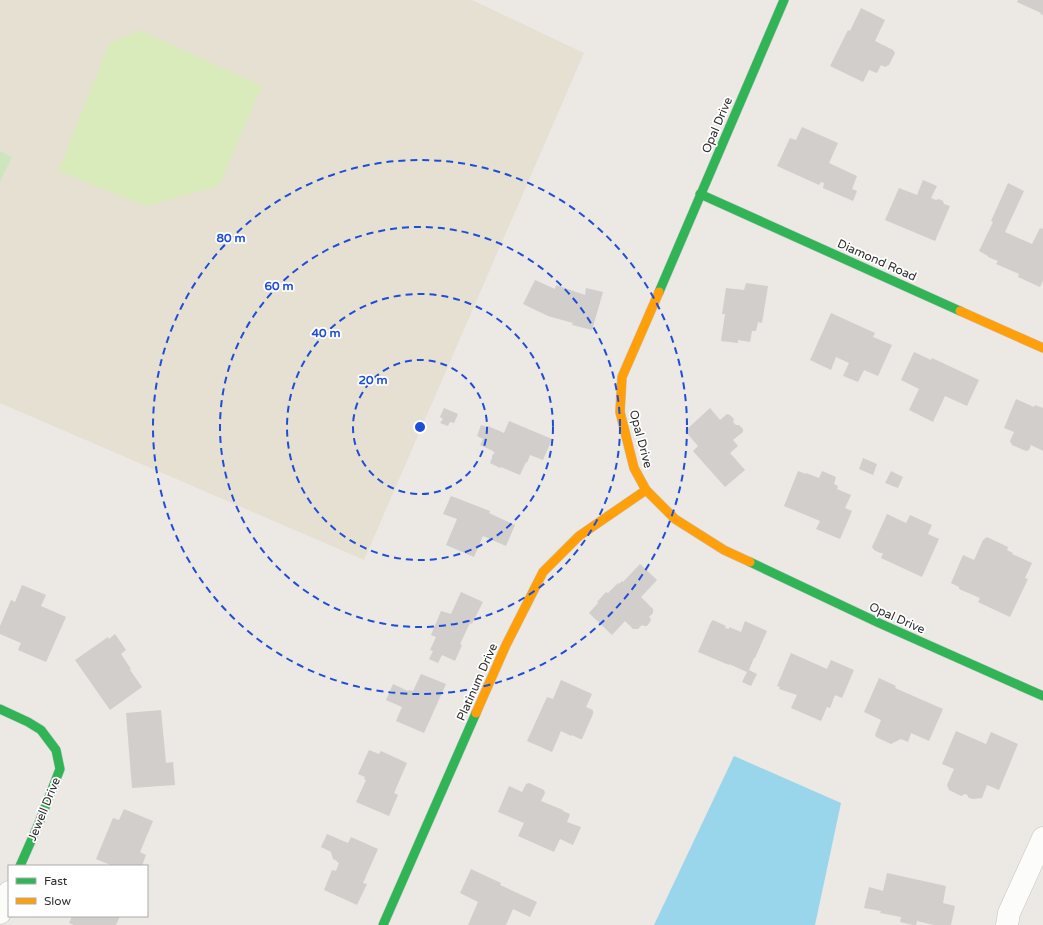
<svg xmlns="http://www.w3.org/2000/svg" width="1043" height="925" font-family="'Varela Round',sans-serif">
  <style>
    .education { fill: #e6e0d3 }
    .green { fill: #cee6be }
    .pitch { fill: #d9eabb }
    .water { fill: #99d6ec }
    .building { fill: #d1cecb }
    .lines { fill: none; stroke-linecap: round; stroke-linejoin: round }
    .street-casing { stroke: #c5c4c5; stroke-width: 23 }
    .fast-casing { stroke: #c5c4c5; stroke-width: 10 }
    .slow-casing { stroke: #c5c4c5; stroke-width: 10 }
    .street { stroke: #fcfcfb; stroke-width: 22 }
    .fast { stroke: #30b455; stroke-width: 9 }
    .slow { stroke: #ff9f0a; stroke-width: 9 }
    .ring { fill: none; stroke: #1d4ed8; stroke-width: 2; stroke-dasharray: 7 5 }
    .labels { text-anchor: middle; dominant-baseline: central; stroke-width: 3.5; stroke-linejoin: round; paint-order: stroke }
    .street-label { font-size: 12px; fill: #2e2e2e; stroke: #fff }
    .centre { fill: #1d4ed8; stroke: #fff; stroke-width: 2 }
    .ring-label { font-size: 12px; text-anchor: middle; font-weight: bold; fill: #1d4ed8; stroke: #fff; stroke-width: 3.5; stroke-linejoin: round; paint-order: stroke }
  </style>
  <rect width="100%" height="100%" fill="#ece8e4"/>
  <!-- education -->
  <polygon class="education" points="0,0 472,0 584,53 364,560 0,403"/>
  <!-- green -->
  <polygon class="green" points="0,151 12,157 0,182"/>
  <!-- pitch -->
  <polygon class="pitch" points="139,30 262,86 219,186 146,206 58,171 109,44"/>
  <!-- water -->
  <polygon class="water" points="734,756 841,803 815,925 654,925"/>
  <!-- building -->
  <g class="building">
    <polygon points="1018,0 1043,0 1043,15 1040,14 1041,13 1017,2"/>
    <polygon points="861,8 885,20 875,41 893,50 895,53 889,65 885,67 881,65 877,73 869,70 863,82 830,66 848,30 850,31"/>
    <polygon points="802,127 838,143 829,163 857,176 852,189 857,191 853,201 823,188 824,183 821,182 819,185 777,166 790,138 796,140"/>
    <polygon points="923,180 937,186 931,198 936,200 939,199 943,201 944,204 950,206 935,241 885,220 899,188 917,195"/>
    <polygon points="1008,183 1024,191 1005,232 1032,244 1040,228 1043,229 1043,281 1040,287 1018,277 1019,274 996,264 998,261 988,257 988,256 979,251 993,222 991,221"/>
    <polygon points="535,280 555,289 556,285 585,295 586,288 603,292 592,330 572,325 573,323 548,316 523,304"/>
    <polygon points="746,283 768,286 762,323 758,322 756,331 752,331 750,342 738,340 738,343 721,341 725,314 722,314 726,288 744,290"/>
    <polygon points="831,313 875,333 873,337 892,345 878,376 864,370 858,382 843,376 849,363 836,357 831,370 810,360"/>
    <polygon points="914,352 931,360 932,358 979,380 967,406 945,396 933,422 909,410 919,389 901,380"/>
    <polygon points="1016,399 1034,407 1035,405 1043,408 1043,451 1031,445 1029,450 1026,451 1012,445 1010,441 1014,432 1004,428"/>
    <polygon points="444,408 458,414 454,423 450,422 448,426 440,423 443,419 440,417"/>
    <polygon points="710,408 720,420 727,414 730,415 734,419 733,422 736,425 739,425 743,429 743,432 733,440 738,446 730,453 745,470 725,487 693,451 698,446 685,431"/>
    <polygon points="509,421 552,439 543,460 530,455 527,463 526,462 520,475 501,467 500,468 490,463 492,458 492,456 495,452 493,452 493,451 480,445 483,439 477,436 481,425 487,427 488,426 504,433"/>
    <polygon points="863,458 877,464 873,475 859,469"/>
    <polygon points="798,471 806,474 806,473 819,478 822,471 836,477 834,484 838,486 837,489 851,495 845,508 852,511 840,539 816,529 820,521 784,506"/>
    <polygon points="891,471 903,477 898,488 885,483"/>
    <polygon points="451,496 490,511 489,513 515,525 506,546 483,536 474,557 446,545 457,519 443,514"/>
    <polygon points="887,514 906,523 910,515 932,525 928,534 939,539 922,577 881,558 883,553 880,553 874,550 872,547"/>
    <polygon points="987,537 1008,547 1007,550 1013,553 1012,554 1032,563 1025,578 1028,579 1010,617 978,602 980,598 959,589 959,587 951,583 963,555 974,560 983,540"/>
    <polygon points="640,564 657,580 641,597 653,609 653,613 649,617 651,619 650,622 647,626 644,626 642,625 638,629 633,629 625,621 612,635 589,613 598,603 597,602 606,592 608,593 618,583 619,584 622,581 623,582"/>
    <polygon points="22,585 46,595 41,606 66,617 46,662 18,650 21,643 0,634 0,626 11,600 15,602"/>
    <polygon points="461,592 483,602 472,624 470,623 460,644 462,645 455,661 442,655 438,663 429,659 433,651 430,650 436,637 431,635 441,611 451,614"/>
    <polygon points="713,620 726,626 725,628 729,629 729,627 741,632 745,621 767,631 755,658 754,658 749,670 757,674 751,686 742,682 747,672 729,664 729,665 698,652 711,622"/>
    <polygon points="115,634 126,650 121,654 131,669 130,670 142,687 110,710 75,660 108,637 109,639"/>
    <polygon points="791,653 827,669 831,660 854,670 842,698 835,695 830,708 827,707 821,721 791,708 797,695 779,689 780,687 777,686"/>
    <polygon points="421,674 446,684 424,733 396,721 402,707 386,700 393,684 408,691 409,690 413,691"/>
    <polygon points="879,678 896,686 895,688 943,709 929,741 911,733 908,742 901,739 891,744 876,737 875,735 881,720 864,712"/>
    <polygon points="561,680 592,694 586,707 593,710 593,714 582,739 580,739 572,735 571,736 561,731 552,752 527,741 547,697 553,699"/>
    <polygon points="161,710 166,763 173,762 175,785 132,788 126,713"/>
    <polygon points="956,731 986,744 991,732 1018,744 999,790 987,785 982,798 973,799 969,798 967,795 965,794 961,796 949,790 947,785 954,769 942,764"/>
    <polygon points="369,750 379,754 381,751 407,763 394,793 398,795 389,816 356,802 366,780 364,779 365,777 358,774"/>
    <polygon points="529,783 544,790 545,793 541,801 563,810 563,811 570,814 567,822 581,827 573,845 560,839 554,852 518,836 524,823 498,812 509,786 522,792 526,784"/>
    <polygon points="124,809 153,821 140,852 146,855 142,866 113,866 96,859 113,818 119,820"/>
    <polygon points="327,834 348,843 351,837 378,849 363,883 367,884 357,905 324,890 332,870 336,871 339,863 337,862 337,861 333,859 331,852 321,847"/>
    <polygon points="471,869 501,883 500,885 537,902 530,917 513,909 506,925 468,925 478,902 460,893"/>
    <polygon points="887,873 946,886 943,903 955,906 951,925 934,925 917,921 916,925 913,925 900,922 901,917 880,913 881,911 864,908 869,887 883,891"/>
    <polygon points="72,916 120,916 116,925 74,925 69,923"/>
  </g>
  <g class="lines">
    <!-- street casing -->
    <g class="street-casing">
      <g id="street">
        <polyline points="0,913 9,892"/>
        <polyline points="1007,925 1009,913 1043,838"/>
      </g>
    </g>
    <!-- fast casing -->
    <g class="fast-casing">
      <g id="fast">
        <polyline points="700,194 960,311"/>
        <polyline points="659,292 784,0"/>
        <polyline points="750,562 879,623 1043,696"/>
        <polyline points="0,709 28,722 41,730 56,750 60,769 39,823 20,866"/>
        <polyline points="383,925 476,713"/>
      </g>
    </g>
    <!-- slow casing -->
    <g class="slow-casing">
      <g id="slow">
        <polyline points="659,292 622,377 620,412 634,468 646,490 675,519 724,550 750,562"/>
        <polyline points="960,311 1043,348"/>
        <polyline points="476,713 506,645 543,572 579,536 646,490"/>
      </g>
    </g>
    <!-- street -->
    <use href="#street" class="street"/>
    <!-- fast -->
    <use href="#fast" class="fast"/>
    <!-- slow -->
    <use href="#slow" class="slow"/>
  </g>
  <!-- distance rings -->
  <g class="ring">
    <circle cx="420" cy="427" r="67"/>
    <circle cx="420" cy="427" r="133"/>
    <circle cx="420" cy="427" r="200"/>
    <circle cx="420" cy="427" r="267"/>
  </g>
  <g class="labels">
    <!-- street labels -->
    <g class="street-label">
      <text transform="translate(717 125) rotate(-67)">Opal Drive</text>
      <text transform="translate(877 260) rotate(24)">Diamond Road</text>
      <text transform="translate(641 439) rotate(75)">Opal Drive</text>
      <text transform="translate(897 618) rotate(24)">Opal Drive</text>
      <text transform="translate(477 682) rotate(-66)">Platinum Drive</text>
      <text transform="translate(44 809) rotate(-68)">Jewell Drive</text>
    </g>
  </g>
  <circle cx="420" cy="427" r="6" class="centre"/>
  <g class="ring-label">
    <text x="231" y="242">80 m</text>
    <text x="279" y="290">60 m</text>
    <text x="326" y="337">40 m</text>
    <text x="373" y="384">20 m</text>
  </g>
  <!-- legend -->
  <rect x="8" y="865" width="140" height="52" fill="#ffffff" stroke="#ababab"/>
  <rect x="16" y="878" width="20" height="6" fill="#30b455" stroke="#ababab"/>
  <text x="44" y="885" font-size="12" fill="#2e2e2e">Fast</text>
  <rect x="16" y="898" width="20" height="6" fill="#ff9f0a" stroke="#ababab"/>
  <text x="44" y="905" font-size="12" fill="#2e2e2e">Slow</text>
</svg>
